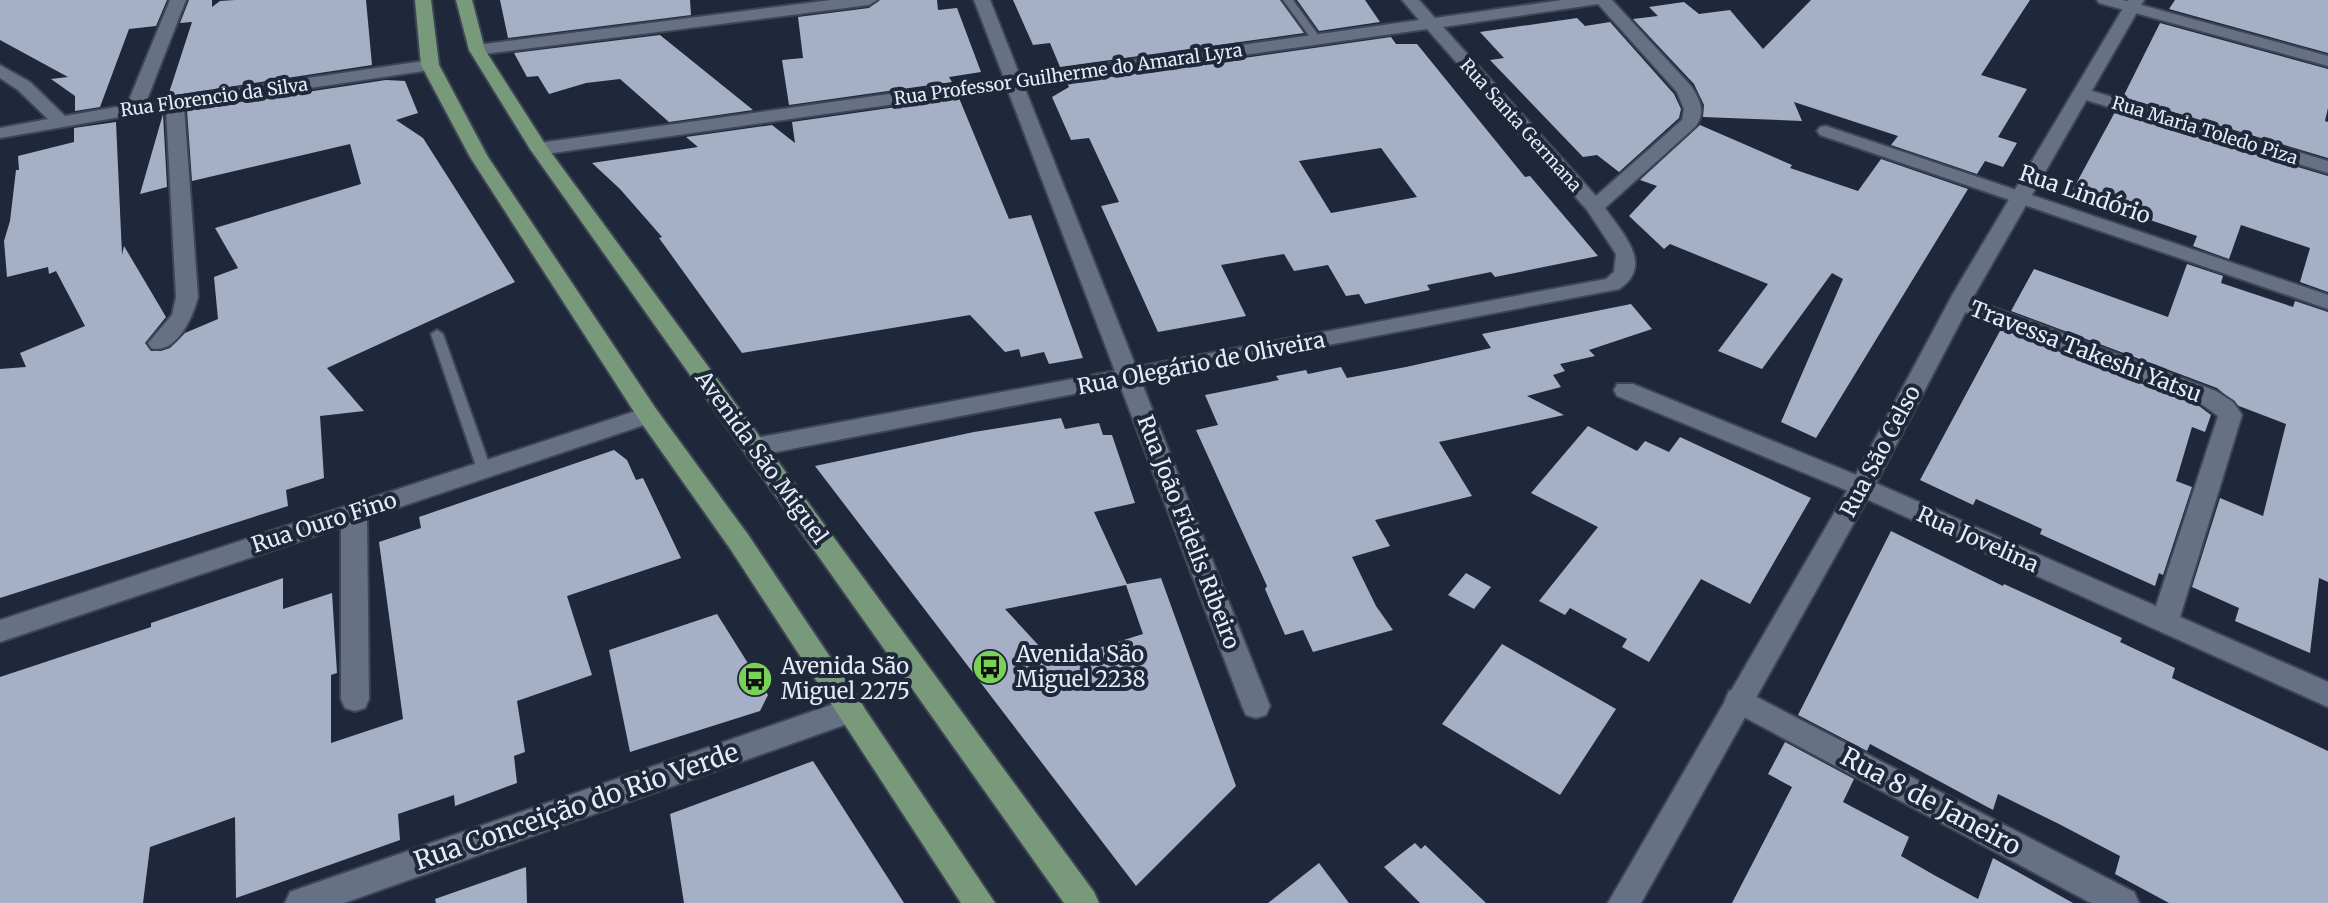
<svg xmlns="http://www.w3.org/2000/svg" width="2328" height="903" font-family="Merriweather,serif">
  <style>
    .building { fill: #a5b0c7; fill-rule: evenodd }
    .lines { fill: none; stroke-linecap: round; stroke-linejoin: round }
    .lane-casing { stroke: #3e4554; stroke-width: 4 }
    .street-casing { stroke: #3e4554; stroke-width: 4 }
    .secondary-casing { stroke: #3e4554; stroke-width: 4 }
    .primary-casing { stroke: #3e4554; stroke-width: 4 }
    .lane { fill: #667186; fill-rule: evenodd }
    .street { fill: #667186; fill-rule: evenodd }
    .secondary { fill: #667186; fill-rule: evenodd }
    .primary { fill: #789a7b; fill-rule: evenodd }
    .labels { text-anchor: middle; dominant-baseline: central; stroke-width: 8; stroke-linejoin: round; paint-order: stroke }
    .far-street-label { font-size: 18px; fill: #e5ebf7; stroke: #1f283a }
    .street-label { font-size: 22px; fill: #e5ebf7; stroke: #1f283a }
    .poi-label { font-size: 22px; fill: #e5ebf7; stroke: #1f283a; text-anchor: start }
    .near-street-label { font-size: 26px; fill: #e5ebf7; stroke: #1f283a }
  </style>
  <rect width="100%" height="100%" fill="#1f283a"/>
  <!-- building -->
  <g class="building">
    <polygon points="0,0 167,0 156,26 129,29 100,107 75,111 75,96 51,79 68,77 0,40"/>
    <polygon points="189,0 212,0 212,7 220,1 235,0 366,0 372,65 168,96 192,22 180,23"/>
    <polygon points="500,0 690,0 691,15 508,38"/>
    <polygon points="880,0 937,0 938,10 957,8 981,72 949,77 952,82 789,105 782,60 803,58 798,17 869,8"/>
    <polygon points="1013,0 1280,0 1304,33 1060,67 1050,43 1033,45"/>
    <polygon points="1297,0 1365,0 1380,22 1319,31"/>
    <polygon points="1811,0 2030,0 1981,75 2027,89 1998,137 2017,143 2003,167 1985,161 1977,174 1891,145 1898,136 1794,102 1802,121 1703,117 1704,105 1694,84 1633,19 1658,16 1649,7 1684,2 1699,14 1730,10 1763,49"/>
    <polygon points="2175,0 2328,0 2328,53 2169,9"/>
    <polygon points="1577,18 1585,26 1610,22 1674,94 1681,109 1679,118 1619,172 1597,155 1583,157 1490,60 1504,58 1480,32"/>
    <polygon points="2160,23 2328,69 2328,108 2325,121 2328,122 2328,158 2123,97"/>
    <polygon points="660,35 753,110 669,122 620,79 586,83 549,94 538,76 527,77 514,53"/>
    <path d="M1391 37 1396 44H1417L1525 177 1530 176 1598 256 1495 277 1491 272 1427 285 1430 290 1365 304 1359 294 1346 296 1328 265 1294 271 1284 254 1221 265 1246 316 1158 332 1101 206 1119 202 1089 138 1071 140 1052 97 1069 87 1067 83ZM1381 148 1417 197 1331 213 1299 161Z"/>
    <polygon points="386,80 405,81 418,113 396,120 423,138 515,282 327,368 364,411 320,416 324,478 286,490 288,506 0,598 0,369 26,367 20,353 85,326 56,271 49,274 48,267 7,277 4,241 10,221 16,170 19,170 18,156 74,142 74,128 116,122 122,255 124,246 166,317 145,343 151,351 161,351 170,348 185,333 218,319 214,277 238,268 215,228 361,184 350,144 192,181 187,110"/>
    <polygon points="959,98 1009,219 1031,215 1083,358 1049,364 1044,352 1021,357 1019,349 1005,352 970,315 742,353 659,238 662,237 620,189 592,163 698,147 686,137 772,125 795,143 792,122"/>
    <polygon points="2115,112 2328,176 2328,292 2300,282 2310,248 2241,225 2229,259 2193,246 2197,236 2071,193"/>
    <polygon points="163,114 167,187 140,194"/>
    <polygon points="1700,125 1792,165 1790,168 1858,191 1881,159 1968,189 1816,438 1781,422 1843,279 1832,273 1762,369 1718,351 1768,284 1670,244 1664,249 1629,216 1657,186 1640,180"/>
    <polygon points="2187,264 2223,276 2221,283 2293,307 2295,301 2328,312 2328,582 2319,578 2310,653 2235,621 2239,608 2192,587 2220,498 2263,516 2286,424 2239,406 2217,388 2011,311 2034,269 2168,317"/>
    <polygon points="1631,304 1652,329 1589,350 1595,356 1560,364 1565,371 1553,375 1561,387 1527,396 1564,415 1439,442 1472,496 1375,520 1390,546 1352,557 1376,606 1393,630 1313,652 1303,630 1285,635 1265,589 1267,586 1196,430 1218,425 1205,395 1279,380 1276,376 1306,370 1308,374 1341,367 1347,378 1406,367 1491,348 1482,334"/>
    <polygon points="2001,329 2199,406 2211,415 2205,432 2192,427 2176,481 2192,487 2163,575 2159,573 2155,586 2040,534 2042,529 1976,499 1973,505 1920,480"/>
    <path d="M1061 418 1065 429 1099 423 1103 435H1112L1135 503 1094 512 1127 584 1161 578 1236 786 1136 886 815 466 974 432ZM1126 585 1143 634 1054 662 1005 609Z"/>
    <polygon points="1588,426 1637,451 1645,441 1669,452 1680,437 1811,498 1750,604 1701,579 1649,662 1622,647 1627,639 1570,608 1565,615 1539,601 1598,527 1531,493"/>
    <polygon points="614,450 627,460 636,480 643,478 681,558 567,596 592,675 517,701 525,752 514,756 517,783 455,806 454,795 398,814 400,840 236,898 235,817 150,847 143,903 0,903 0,677 151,627 151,623 283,578 283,609 332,593 337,673 331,675 331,743 403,719 379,542 421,528 419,517"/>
    <polygon points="1891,531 2003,586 2004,584 2122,638 2120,642 2175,668 2172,678 2328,751 2328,903 2169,903 2115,874 2120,856 2059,824 1998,794 1993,810 1870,744 1867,751 1798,715"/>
    <polygon points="1466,573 1491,587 1474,609 1448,595"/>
    <polygon points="717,614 768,695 760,711 630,752 609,650"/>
    <polygon points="1502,644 1616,709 1560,795 1442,724"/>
    <polygon points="1785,742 1854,779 1843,802 1909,837 1901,856 1934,875 1978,899 1993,858 2073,903 1732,903 1792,787 1768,774"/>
    <polygon points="813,761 904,903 684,903 670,814"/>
    <polygon points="1415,843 1421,849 1425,845 1486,903 1420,903 1384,867"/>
    <polygon points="1319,863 1349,903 1268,903"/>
    <polygon points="526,867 527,903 436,903 435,899"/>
  </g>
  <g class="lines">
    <!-- lane casing -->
    <g class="lane-casing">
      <g id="lane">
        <polygon points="1283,0 1293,0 1321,39 1319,41 1313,41"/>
        <polygon points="437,330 443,334 491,469 489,473 479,473 477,469 431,334"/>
      </g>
    </g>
    <!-- street casing -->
    <g class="street-casing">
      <g id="street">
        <path d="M170 0H186L146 102 430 60 439 65 430 70 184 107 198 297C193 317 176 355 151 348L148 343 172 315 176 297 166 109 0 138V128L48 119 18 90 0 78V65L30 82 65 116 127 105Z"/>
        <polygon points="831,0 877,0 869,5 477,55 469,50 477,45"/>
        <path d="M974 0H990L1020 76 1419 20 1402 0H1419L1435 18 1562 0H1612L1691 86C1700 100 1706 111 1696 126L1605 208C1622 233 1655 265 1619 289L1141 381 1270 706 1266 715 1256 718 1246 715 1242 706 1120 385 755 456 747 453 743 447 747 441 755 438 1115 371 1007 88 539 155 530 149 539 143 1004 78ZM1598 4 1677 92 1684 109 1682 120 1596 196 1443 27ZM1427 29 1587 210 1616 254 1614 272 1606 279 1136 367 1024 86Z"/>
        <polygon points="2097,0 2123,0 2328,56 2328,66 2099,3"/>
        <polygon points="2082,88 2328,161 2328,173 2076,97 2073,93 2076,89"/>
        <polygon points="1826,126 2328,295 2328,309 1820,135 1817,131 1820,127"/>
        <polygon points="1960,295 2216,391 2233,402 2242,415 2180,617 2328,682 2328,707 1853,493 1617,396 1614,390 1617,384 1633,384 1871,481 2156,606 2218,416 2200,403 1952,307 1949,302"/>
        <polygon points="648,407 656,409 660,415 656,421 367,518 369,699 365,708 355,711 345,708 341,699 341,527 0,642 0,620"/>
        <polygon points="1739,688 2134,892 2139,903 2091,903 1729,709 1725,700 1729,691"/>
        <polygon points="851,698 861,701 865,710 861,719 344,903 285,903 290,892 301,888"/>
      </g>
    </g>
    <!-- secondary casing -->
    <g class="secondary-casing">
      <polygon id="secondary" points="2128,0 2144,0 1976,292 1874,487 1641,903 1608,903 1851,484 1954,292"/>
    </g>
    <!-- primary casing -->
    <g class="primary-casing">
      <g id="primary">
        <polygon points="415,0 431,0 439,65 488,157 656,409 749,536 995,903 961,903 731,550 640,421 470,157 421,65"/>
        <polygon points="456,0 472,0 485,50 547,147 1094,892 1099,903 1064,903 530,149 469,50"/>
      </g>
    </g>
    <!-- lane -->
    <use href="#lane" class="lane"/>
    <!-- street -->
    <use href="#street" class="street"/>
    <!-- secondary -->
    <use href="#secondary" class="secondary"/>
    <!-- primary -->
    <use href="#primary" class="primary"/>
  </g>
  <!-- icons -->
  <defs>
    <g id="bus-disc" transform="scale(1.8)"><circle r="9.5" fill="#79d157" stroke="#1f283a"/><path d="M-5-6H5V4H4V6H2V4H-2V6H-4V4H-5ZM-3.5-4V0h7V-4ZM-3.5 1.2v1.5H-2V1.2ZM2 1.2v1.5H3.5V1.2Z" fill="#111"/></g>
  </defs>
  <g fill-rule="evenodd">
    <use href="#bus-disc" x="990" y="667"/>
    <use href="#bus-disc" x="755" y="679"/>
  </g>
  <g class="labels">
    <!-- far-street labels -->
    <g class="far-street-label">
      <text transform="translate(1068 74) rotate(-8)">Rua Professor Guilherme do Amaral Lyra</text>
      <text transform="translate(214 97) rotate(-8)">Rua Florencio da Silva</text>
      <text transform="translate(1521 125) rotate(48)">Rua Santa Germana</text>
      <text transform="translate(2205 130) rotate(17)">Rua Maria Toledo Piza</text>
    </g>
    <!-- street labels -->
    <g class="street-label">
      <text transform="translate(2085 194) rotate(19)">Rua Lindório</text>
      <text transform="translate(2086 351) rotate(21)">Travessa Takeshi Yatsu</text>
      <text transform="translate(1201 363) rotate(-11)">Rua Olegário de Oliveira</text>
      <text transform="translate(1880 451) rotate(-62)">Rua São Celso</text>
      <text transform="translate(762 457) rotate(54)">Avenida São Miguel</text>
      <text transform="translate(324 522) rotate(-18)">Rua Ouro Fino</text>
      <text transform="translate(1189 532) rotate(69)">Rua João Fidelis Ribeiro</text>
      <text transform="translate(1978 539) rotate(24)">Rua Jovelina</text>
    </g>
    <!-- poi labels -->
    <g class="poi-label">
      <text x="1016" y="654">Avenida São<tspan x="1016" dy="25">Miguel 2238</tspan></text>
      <text x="781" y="666">Avenida São<tspan x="781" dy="25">Miguel 2275</tspan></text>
    </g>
    <!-- near-street labels -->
    <g class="near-street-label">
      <text transform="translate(1931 801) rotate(28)">Rua 8 de Janeiro</text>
      <text transform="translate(576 806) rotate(-19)">Rua Conceição do Rio Verde</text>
    </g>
  </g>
</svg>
